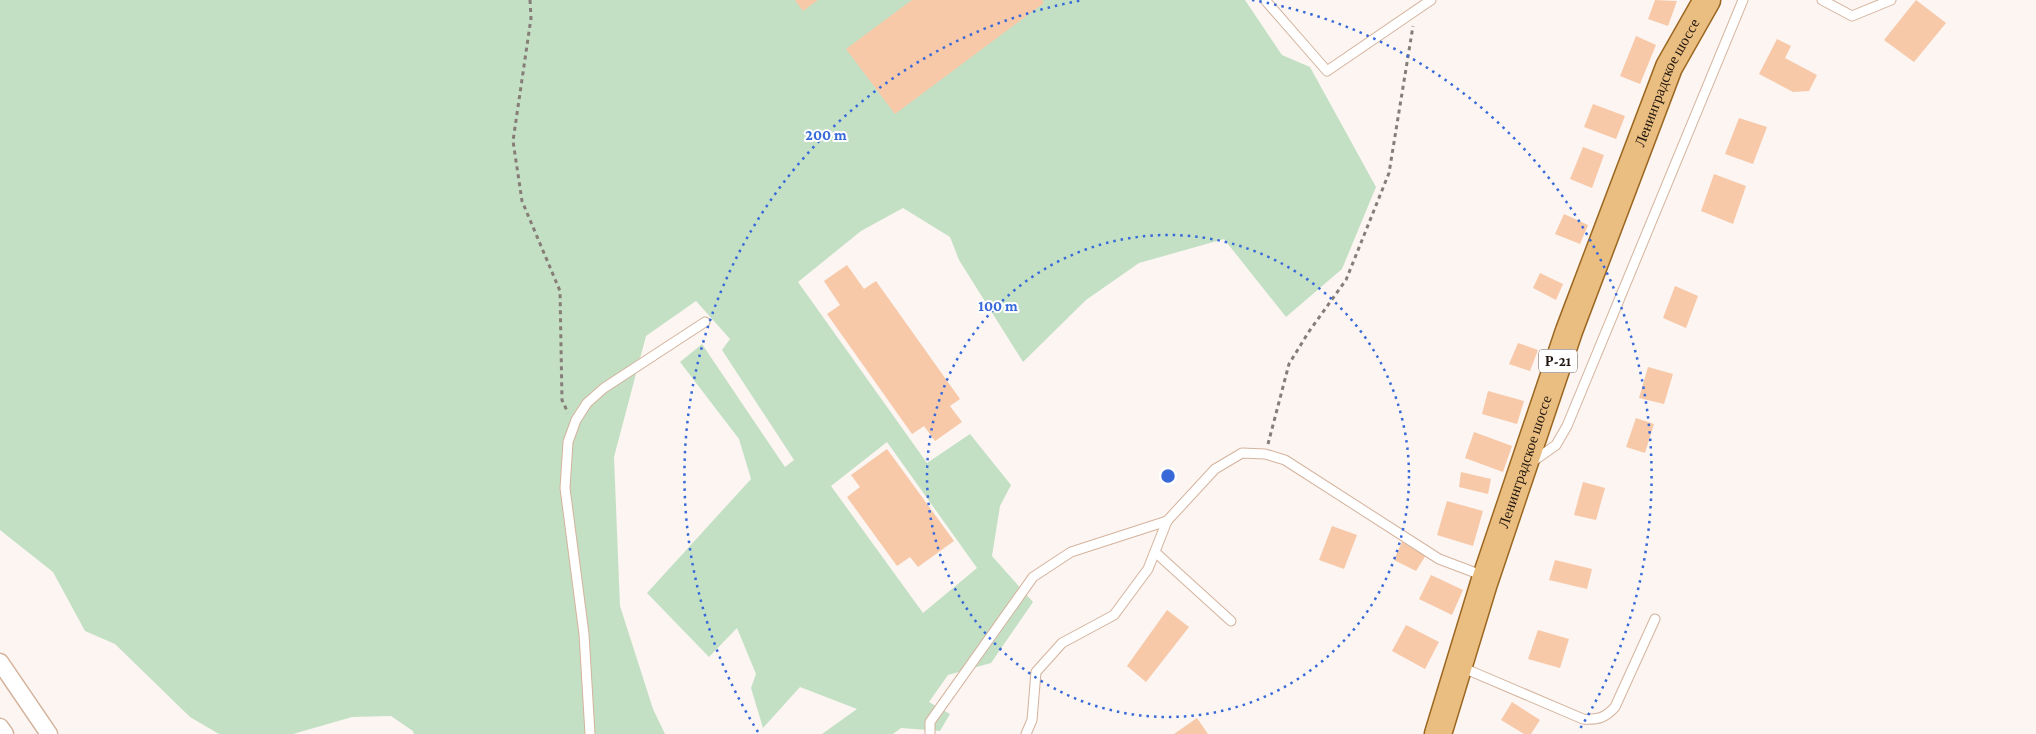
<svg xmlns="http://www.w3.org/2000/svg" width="2036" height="734" font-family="'Crimson Pro',serif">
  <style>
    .green { fill: #c3e0c5; fill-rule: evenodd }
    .building { fill: #f7c9a9 }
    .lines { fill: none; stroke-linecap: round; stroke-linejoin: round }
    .lane-casing { stroke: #d4b39d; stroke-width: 11 }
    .street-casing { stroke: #d4b39d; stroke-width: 19 }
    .primary-casing { stroke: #9b6721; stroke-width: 29 }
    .path { stroke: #877d77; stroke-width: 3; stroke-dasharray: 4 4; stroke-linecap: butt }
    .lane { stroke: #fff; stroke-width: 9 }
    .street { stroke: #fff; stroke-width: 16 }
    .primary { stroke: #eabe80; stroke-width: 26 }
    .ring { fill: none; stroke: #3769d9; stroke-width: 2.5; stroke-dasharray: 2.5 5 }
    .labels { text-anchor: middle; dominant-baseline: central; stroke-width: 4; stroke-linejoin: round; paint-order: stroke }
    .shield { fill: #fff; stroke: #645b56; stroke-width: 1 }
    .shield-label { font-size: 14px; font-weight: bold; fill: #21150d }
    .street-label { font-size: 15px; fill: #21150d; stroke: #fff }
    .centre { fill: #3769d9; stroke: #fff; stroke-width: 2.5 }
    .ring-label { font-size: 15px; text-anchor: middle; font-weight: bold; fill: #3769d9; stroke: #fff; stroke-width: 4; stroke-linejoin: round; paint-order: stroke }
  </style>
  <rect width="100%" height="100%" fill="#fcf5f1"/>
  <!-- green -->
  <path class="green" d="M0 0H1245L1282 55 1310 67 1376 187 1342 269 1286 317 1224 239 1139 263 1086 300 1023 362 959 260 950 237 903 208 861 231 798 282 927 463 970 434 1011 485 1000 506 992 556 1033 602 991 663 948 675 929 702 950 714 940 731 901 728 893 734H822L857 709 800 687 763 728 751 688 756 674 737 628 709 657 647 593 751 479 739 439 680 362 702 344 785 467 794 460 722 350 730 339 696 301 646 336 614 457 620 606 653 709 665 734H414L413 731 391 716 352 717 293 734H219L190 717 115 644 85 631 53 572 0 530ZM887 442 977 568 923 613 831 486Z"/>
  <!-- building -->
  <g class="building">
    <polygon points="795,0 818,0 803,11"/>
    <polygon points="912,0 1042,0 1044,3 895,114 846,49"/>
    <polygon points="1655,0 1677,1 1668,26 1648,19"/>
    <polygon points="1916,0 1946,23 1914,62 1884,40"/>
    <polygon points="1636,36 1656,45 1640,84 1620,76"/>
    <polygon points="1777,39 1791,46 1785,58 1817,75 1809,91 1793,92 1759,74"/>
    <polygon points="1593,104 1625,116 1616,139 1584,127"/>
    <polygon points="1739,118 1767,127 1753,164 1725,154"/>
    <polygon points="1583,147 1604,155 1592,188 1570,179"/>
    <polygon points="1714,174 1746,186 1733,224 1701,211"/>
    <polygon points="1564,214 1588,225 1580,244 1555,234"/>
    <polygon points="847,265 864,289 876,281 960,399 950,406 962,422 935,441 924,426 912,434 827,314 840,305 824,281"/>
    <polygon points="1540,273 1563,284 1556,300 1533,288"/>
    <polygon points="1675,286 1698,296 1686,328 1663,318"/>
    <polygon points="1518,343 1538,350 1530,371 1509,364"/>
    <polygon points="1648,367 1673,374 1664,404 1639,398"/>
    <polygon points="1488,391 1524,401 1517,424 1482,414"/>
    <polygon points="1636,418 1654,424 1645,453 1626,447"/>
    <polygon points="1474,432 1512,446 1503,472 1465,458"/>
    <polygon points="887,449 954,541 918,567 910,557 897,566 847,497 860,487 851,475"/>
    <polygon points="1461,472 1491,479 1488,494 1459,487"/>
    <polygon points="1583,482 1605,488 1596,520 1574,515"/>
    <polygon points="1447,501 1483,511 1473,546 1437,535"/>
    <polygon points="1332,526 1357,535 1344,569 1319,560"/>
    <polygon points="1402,542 1426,555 1416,571 1394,560"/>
    <polygon points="1555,560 1592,569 1587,589 1549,580"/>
    <polygon points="1431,575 1463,590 1452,615 1419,599"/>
    <polygon points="1167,610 1189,627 1146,682 1127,666"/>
    <polygon points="1406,625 1439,642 1425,669 1392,651"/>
    <polygon points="1538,630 1569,639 1560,668 1528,659"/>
    <polygon points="1512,702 1540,720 1531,734 1524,734 1501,720"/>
    <polygon points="1197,718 1208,734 1174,734"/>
  </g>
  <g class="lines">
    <!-- lane casing -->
    <g class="lane-casing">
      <g id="lane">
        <polyline points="1265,0 1327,71 1431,0"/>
        <polyline points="1822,0 1852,16 1891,0"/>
        <polyline points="1532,462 1556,445 1567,426 1743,0"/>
        <polyline points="1155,552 1231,621"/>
        <path d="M1461 667 1583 719C1598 720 1605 718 1615 707L1655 619"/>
        <polyline points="590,734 584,634 565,488 568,442 576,420 587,403 604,388 705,322"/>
        <polyline points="930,734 930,722 1033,577 1071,552 1167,521 1215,469 1242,453 1265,454 1285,460 1439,559 1484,576"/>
        <polyline points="1026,734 1032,720 1036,672 1062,643 1114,615 1148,569 1167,521"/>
      </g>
    </g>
    <!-- street casing -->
    <g class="street-casing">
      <g id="street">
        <polyline points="0,662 49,734"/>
        <polyline points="0,727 5,734"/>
      </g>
    </g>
    <!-- primary casing -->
    <g class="primary-casing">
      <g id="primary">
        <path id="s1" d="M1438 734 1484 583 1569 331 1669 67 1707 0"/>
      </g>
    </g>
    <!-- path -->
    <g class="path">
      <polyline points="530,0 531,18 513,141 522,201 560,291 562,400 568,413"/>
      <polyline points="1268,444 1289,364 1308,333 1346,280 1389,173 1413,26"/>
    </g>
    <!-- lane -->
    <use href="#lane" class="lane"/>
    <!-- street -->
    <use href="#street" class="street"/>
    <!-- primary -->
    <use href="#primary" class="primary"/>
  </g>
  <!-- distance rings -->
  <g class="ring">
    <circle cx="1168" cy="476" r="241"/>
    <path d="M758 732A483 483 0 0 1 1084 0M1252 0A483 483 0 0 1 1578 732"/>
  </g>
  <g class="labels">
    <!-- shield labels -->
    <rect class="shield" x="1539" y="349.5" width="38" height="23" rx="4"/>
    <g class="shield-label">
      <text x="1558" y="361">Р-21</text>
    </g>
    <!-- street labels -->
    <g class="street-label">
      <text stroke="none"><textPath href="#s1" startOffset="691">Ленинградское шоссе</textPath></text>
      <text stroke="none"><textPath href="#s1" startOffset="286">Ленинградское шоссе</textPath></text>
    </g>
  </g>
  <circle cx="1168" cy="476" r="8" class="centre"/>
  <g class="ring-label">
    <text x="826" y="140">200 m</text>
    <text x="998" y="311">100 m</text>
  </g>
</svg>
